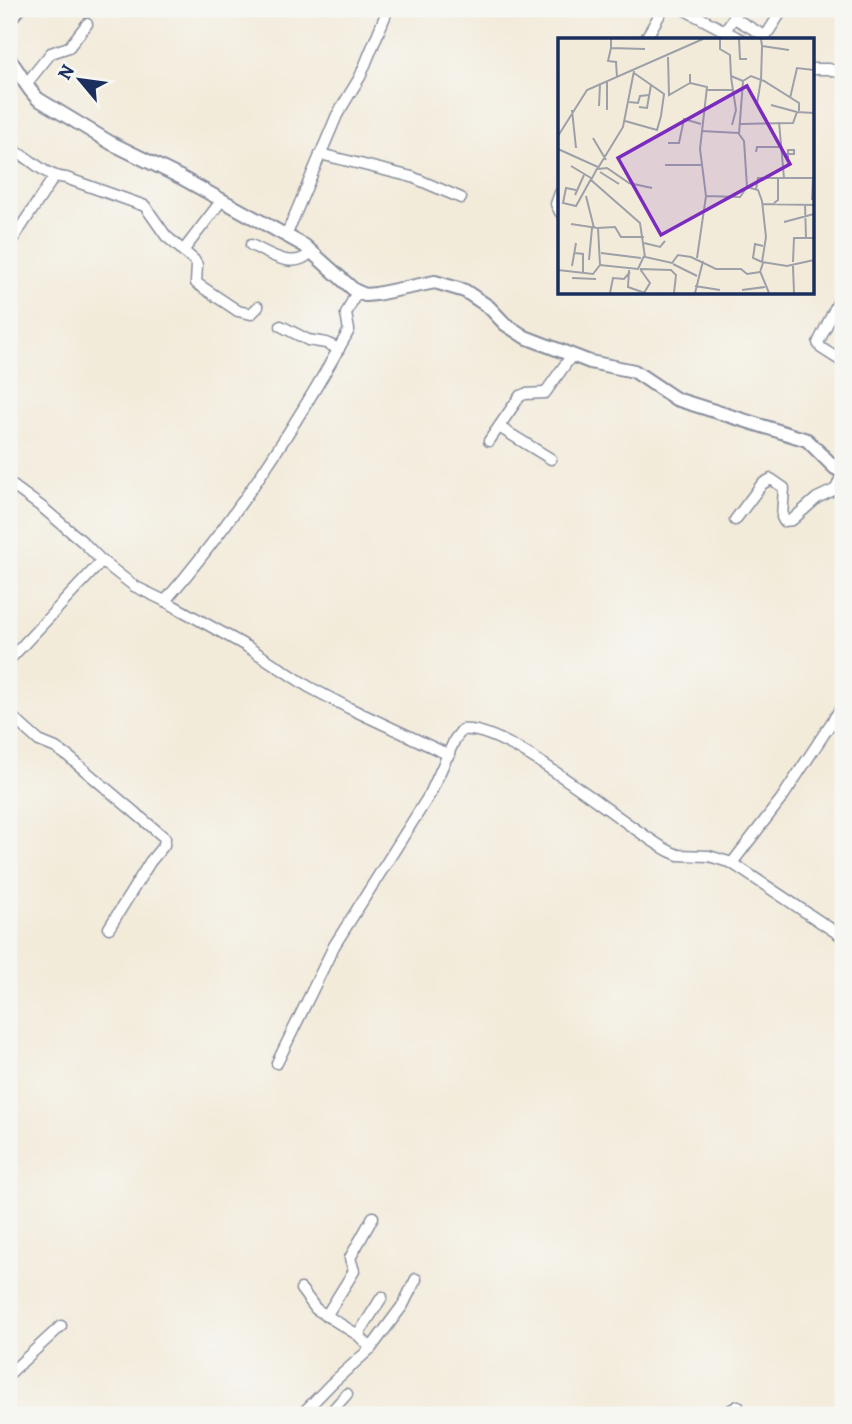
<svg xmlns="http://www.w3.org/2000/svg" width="852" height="1424" font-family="Alegreya,serif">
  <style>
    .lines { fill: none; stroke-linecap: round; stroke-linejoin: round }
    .minor-casing { stroke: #878d9c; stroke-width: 13 }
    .tertiary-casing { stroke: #878d9c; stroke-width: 16 }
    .minor { stroke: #fff; stroke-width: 10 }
    .tertiary { stroke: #fff; stroke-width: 12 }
    .inset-road { fill: none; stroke: #9da0a8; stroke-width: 2 }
    .view { fill: #7b2cbf; fill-opacity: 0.15; stroke: #7b2cbf; stroke-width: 3.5 }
    .inset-edge { fill: none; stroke: #1b2f5e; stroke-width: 3.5 }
  </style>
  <rect width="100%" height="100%" fill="#f6f6f2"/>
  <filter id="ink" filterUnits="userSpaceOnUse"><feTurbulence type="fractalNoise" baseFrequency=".0143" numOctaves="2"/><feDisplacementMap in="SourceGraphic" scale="14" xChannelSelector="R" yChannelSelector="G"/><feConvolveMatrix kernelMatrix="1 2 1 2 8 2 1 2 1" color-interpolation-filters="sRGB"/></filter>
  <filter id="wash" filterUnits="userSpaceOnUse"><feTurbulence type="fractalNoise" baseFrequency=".00686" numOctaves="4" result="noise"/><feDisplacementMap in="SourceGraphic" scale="28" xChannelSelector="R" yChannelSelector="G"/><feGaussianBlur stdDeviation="1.57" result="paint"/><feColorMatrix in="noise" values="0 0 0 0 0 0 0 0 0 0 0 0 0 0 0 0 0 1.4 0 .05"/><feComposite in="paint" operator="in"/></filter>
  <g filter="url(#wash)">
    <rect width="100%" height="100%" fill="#f3ebda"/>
  </g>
  <g filter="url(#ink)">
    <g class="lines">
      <!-- minor casing -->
      <g class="minor-casing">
        <g id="minor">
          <polyline points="683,9 742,40"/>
          <polyline points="734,18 765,36"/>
          <polyline points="9,21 20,9"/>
          <polyline points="725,31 739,9"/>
          <polyline points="645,40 663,9"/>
          <polyline points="763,40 783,9"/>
          <polyline points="812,69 829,69 843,74"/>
          <polyline points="26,84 51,53 69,47 87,24"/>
          <path d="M9 150C32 155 40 176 66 178L145 206 166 236 194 260 197 265 196 283 238 311 251 314 258 307"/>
          <polyline points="320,154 412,177 461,198"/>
          <polyline points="560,193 556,204 560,212"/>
          <polyline points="286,236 337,115 360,77 388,9"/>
          <polyline points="9,245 54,177"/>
          <path d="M251 245C270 254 294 271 311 252"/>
          <polyline points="183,251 222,200"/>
          <polyline points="843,292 818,343 821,348 843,362"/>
          <polyline points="281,326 308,340 326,343 339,349"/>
          <polyline points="499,427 551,459"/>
          <polyline points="489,441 520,396 525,394 545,393 572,355"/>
          <polyline points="9,483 43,508 83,542 102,561 134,586 165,601 246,646 309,687 349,708 449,755"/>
          <polyline points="735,520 762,484 771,479 784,488 782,517 784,521 792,520 817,498 836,489 843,472"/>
          <path d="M165 601C236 519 294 428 347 334L349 330 346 314 357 291"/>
          <polyline points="9,660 102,561"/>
          <polyline points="9,714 39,741 56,748 69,757 165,838 164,845 150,862 109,928"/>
          <polyline points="833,721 843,731"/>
          <polyline points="732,863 782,798 843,705"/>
          <path d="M277 1063 334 946 430 794 455 739 462 730C507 723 624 827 669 851L678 855 709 856 732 863 843 937"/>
          <polyline points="301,1289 316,1309 358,1335 371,1348"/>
          <polyline points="326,1316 354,1271 350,1258 373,1217"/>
          <polyline points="9,1317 12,1315"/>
          <polyline points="358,1335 382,1297"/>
          <polyline points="9,1374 61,1326"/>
          <polyline points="301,1415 331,1384 371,1348 403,1305 416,1279"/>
          <polyline points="328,1415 347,1394"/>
          <polyline points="722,1415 738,1406"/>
        </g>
      </g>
      <!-- tertiary casing -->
      <g class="tertiary-casing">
        <path id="tertiary" d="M9 59C20 72 26 88 38 99L111 143 180 177 305 246 354 290 365 295 376 294 435 282 465 291 489 307 505 324 525 337 590 362 634 371 676 399 807 440 835 468 843 472"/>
      </g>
      <!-- minor -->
      <use href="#minor" class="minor"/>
      <!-- tertiary -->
      <use href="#tertiary" class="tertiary"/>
    </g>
  </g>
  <!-- overview -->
  <g transform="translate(558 38)">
    <rect width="256" height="256" fill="#f3ebda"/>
    <path class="inset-road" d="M53 1V10L87 11M162 1V11L172 17 173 38 185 43 181 96 186 103 189 149 200 152 204 163 208 199 204 224 229 228 256 222M181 1 182 21H189M203 1 204 8 231 12M53 10 50 23 58 24 59 39M110 19 111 57 132 45M132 36V45L149 49 142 111 148 158 139 220M173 39 178 72 174 87M203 42 204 9M185 43 193 38 206 43 241 65V73M49 44V72M148 52H174M232 60 239 30 256 32M71 64 80 65 82 58 91 57M199 66 203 41M213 67 239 74M41 68 42 46M81 69 89 70 93 47M14 72 18 110M67 83 99 92 103 78 106 56 76 35M221 84 226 140M182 86 235 85 239 74 256 75M143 93 181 95M0 98 29 52 145 1M35 100 48 122M110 105H121L126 81 143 86M0 111 40 129 33 142 82 185 87 219 114 225 120 217 133 219 158 231H183L189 236 202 234 205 225M198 114 199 109H223M223 116H236V112H230V120M107 127H143M13 128 33 140M40 130 65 89 76 33M40 131 49 130 71 145 94 150M42 134 61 146M198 151 200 140H256M18 152 8 150 5 165 18 168 33 141M17 157 26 137M28 158 36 190M148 158 182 159 189 149M254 162 255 140M216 165 220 162V140M204 166 256 167M247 166 248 200M226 184 256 176M13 186 40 190 42 227M39 190 57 189 63 199H86M86 205 102 209 107 203M17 215 25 216V234M43 215 83 220M31 222 34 190M204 224 195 220 197 206 205 208M235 224 236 200H256M115 226 139 238M14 228 18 205M235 228 236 255M82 231 113 232 118 237 116 255M82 231 92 245 86 255M0 232 35 236 42 227 80 231 86 218M71 232 70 249 87 255M202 233 211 255M14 240 38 241M137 248 162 252M184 252 207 249M52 255 55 240 66 241 72 234M137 255 145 223"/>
    <path class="view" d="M189 48 232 126 103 197 60 120Z"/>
    <rect width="256" height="256" class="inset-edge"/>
  </g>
  <!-- margin -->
  <rect width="852" height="1424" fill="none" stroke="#f6f6f2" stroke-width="35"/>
  <!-- north arrow -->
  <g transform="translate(80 80) rotate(299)" stroke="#f6f6f2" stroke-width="5" paint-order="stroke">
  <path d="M0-5L12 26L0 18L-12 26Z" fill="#1b2f5e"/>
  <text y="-10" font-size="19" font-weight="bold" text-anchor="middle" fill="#1b2f5e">N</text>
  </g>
</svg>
